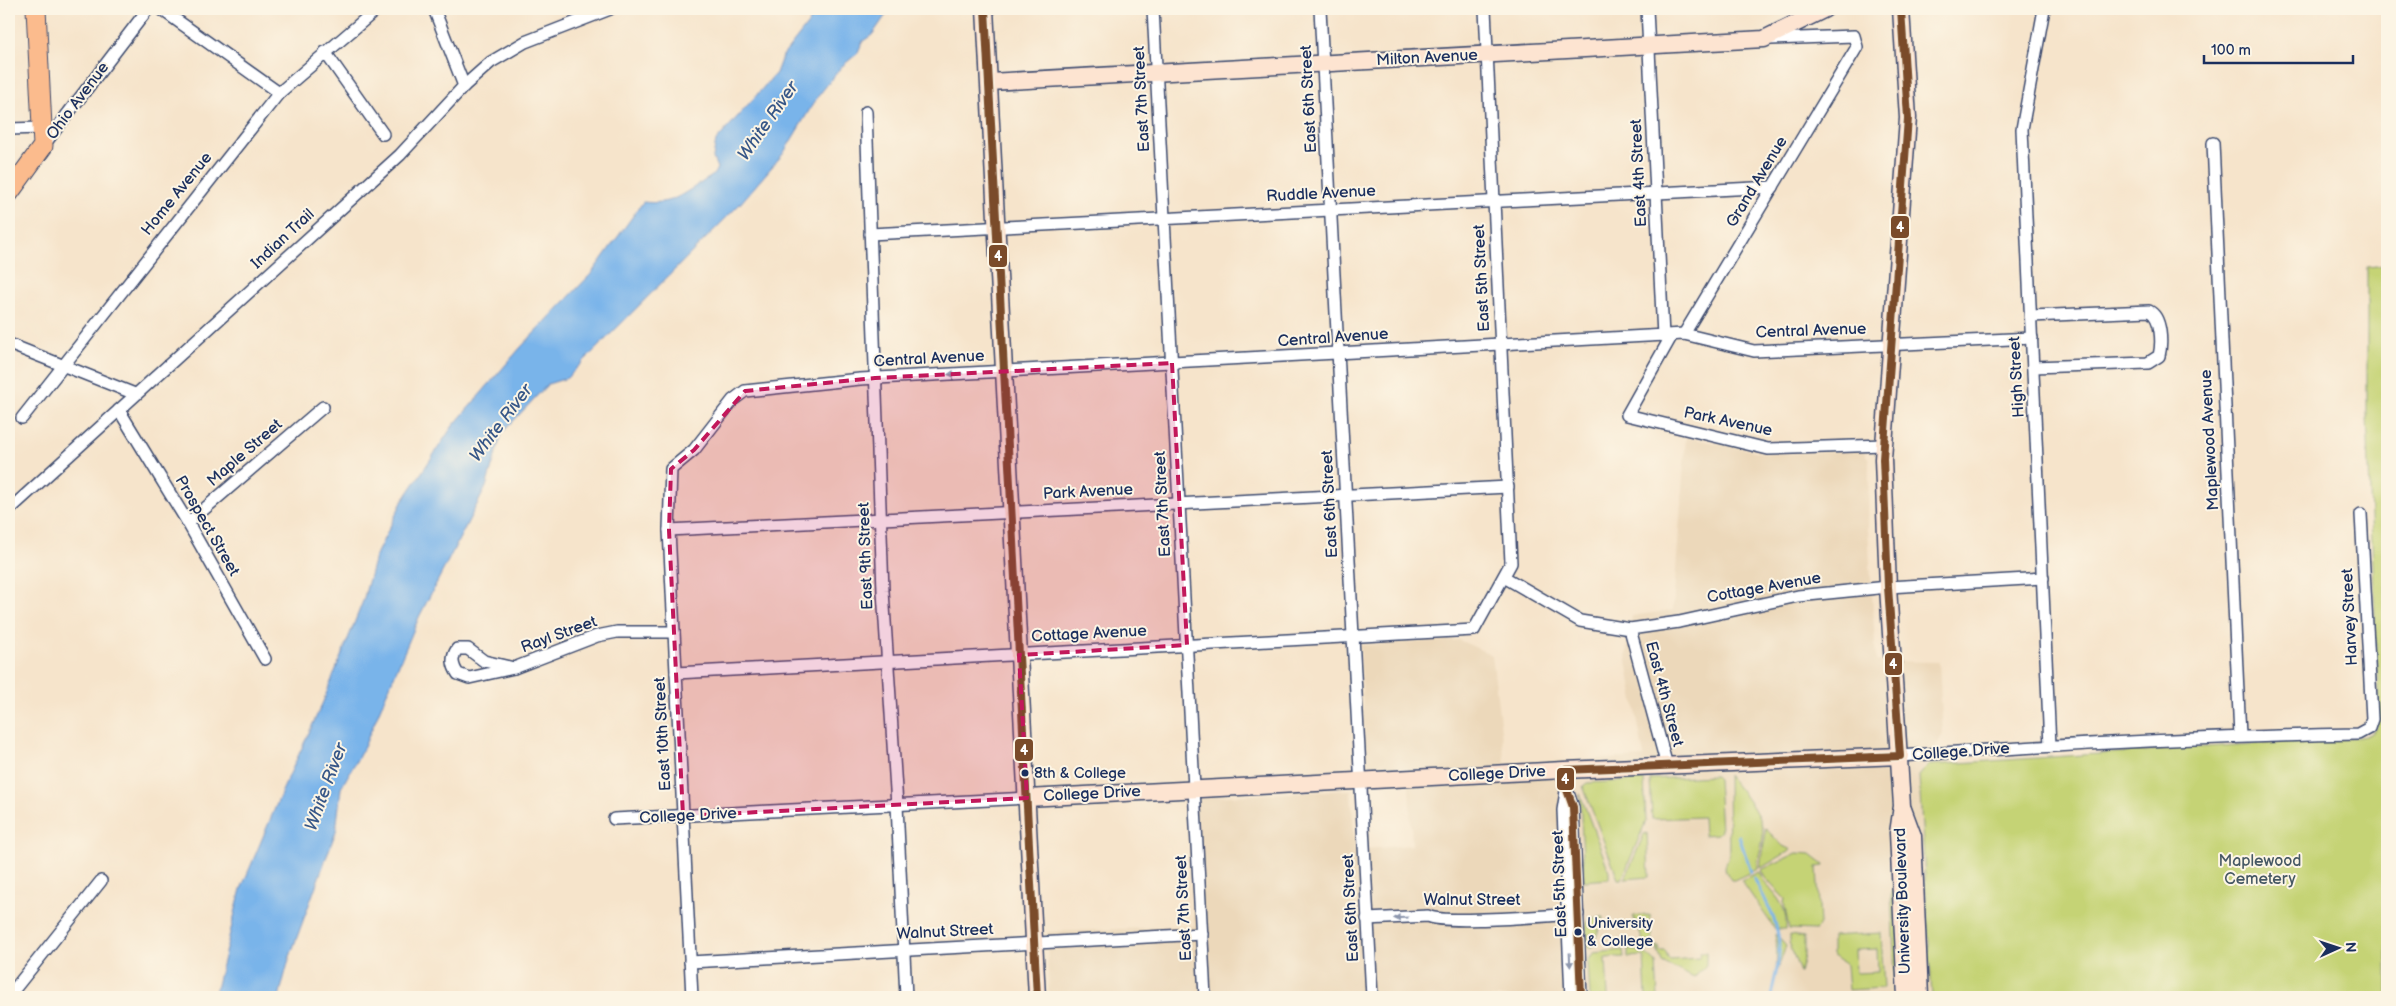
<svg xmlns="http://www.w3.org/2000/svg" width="2396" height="1006" font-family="'Balsamiq Sans',sans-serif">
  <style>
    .built { fill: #ecd8ba }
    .green { fill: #c5d374; stroke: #708169; fill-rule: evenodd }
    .water { fill: #79b4ea; stroke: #4a72a4 }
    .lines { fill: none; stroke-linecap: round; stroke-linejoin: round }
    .stream { stroke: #79b4ea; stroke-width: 3 }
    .street-casing { stroke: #3c4a6e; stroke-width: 14 }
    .secondary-casing { stroke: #3c4a6e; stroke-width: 19 }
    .primary-casing { stroke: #3c4a6e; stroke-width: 21 }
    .street { stroke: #fff; stroke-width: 11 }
    .secondary { stroke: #fde4d1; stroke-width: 16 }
    .primary { stroke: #fbbb8d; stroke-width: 19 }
    .bus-1-casing { stroke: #fcf5e5; stroke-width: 11 }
    .bus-1 { stroke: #7a4b2a; stroke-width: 8 }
    .oneway { fill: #8d97ae }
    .marked { fill: #c2185b; fill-opacity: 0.2; stroke: #c2185b; stroke-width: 4; stroke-dasharray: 10 6; stroke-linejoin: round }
    .bus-dot { fill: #1b2f5e; stroke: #fcf5e5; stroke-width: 2 }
    .labels { text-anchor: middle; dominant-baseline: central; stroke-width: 4; stroke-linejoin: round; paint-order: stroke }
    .bus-label { font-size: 15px; fill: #1b2f5e; stroke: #fcf5e5; text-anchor: start }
    .street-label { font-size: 16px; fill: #1b2f5e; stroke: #fcf5e5 }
    .park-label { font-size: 16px; fill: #465864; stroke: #fcf5e5 }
    .water-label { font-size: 18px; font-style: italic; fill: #375788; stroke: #fcf5e5 }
    .line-badge { stroke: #fcf5e5; stroke-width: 2 }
    .badge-label { font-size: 14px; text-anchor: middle; font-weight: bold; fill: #fff }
  </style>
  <rect width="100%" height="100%" fill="#fcf5e5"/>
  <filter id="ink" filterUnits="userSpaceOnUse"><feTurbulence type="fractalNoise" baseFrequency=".02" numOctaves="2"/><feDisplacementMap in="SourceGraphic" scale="10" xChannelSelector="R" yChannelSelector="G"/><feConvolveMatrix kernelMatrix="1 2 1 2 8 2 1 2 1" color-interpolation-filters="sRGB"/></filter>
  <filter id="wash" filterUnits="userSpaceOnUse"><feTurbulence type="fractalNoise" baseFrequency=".0096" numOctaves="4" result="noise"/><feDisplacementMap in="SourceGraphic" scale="20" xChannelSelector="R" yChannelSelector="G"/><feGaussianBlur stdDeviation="1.12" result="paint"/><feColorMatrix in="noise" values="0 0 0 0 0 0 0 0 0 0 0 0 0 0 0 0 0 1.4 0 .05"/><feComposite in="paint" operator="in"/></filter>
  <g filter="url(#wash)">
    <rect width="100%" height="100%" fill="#f6e4cb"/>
    <!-- built -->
    <polygon class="built" points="1686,437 1769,454 1864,451 1869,460 1868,529 1876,661 1939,662 1943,734 1919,776 1932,997 1362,997 1362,993 1282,997 1049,997 1047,932 1194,926 1189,798 1351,790 1355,850 1412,845 1408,768 1366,770 1360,645 1459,640 1492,655 1505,764 1644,757 1626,655 1632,616 1673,610"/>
    <!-- green -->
    <g class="green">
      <path d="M2387 265V997H1932L1919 776 1928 765 2359 737C2372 735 2375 732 2379 720L2367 416V267Z"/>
      <path d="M1728 775C1740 790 1765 817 1763 837 1762 848 1757 857 1758 869L1734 880H1731C1723 867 1724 869 1729 856Z"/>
      <polygon points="1715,776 1718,779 1721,831 1718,834 1704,835 1703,817 1652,819 1650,779"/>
      <polygon points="1644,780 1646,821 1622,879 1618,879 1583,786 1587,783"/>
      <polygon points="1580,794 1609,871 1609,879 1584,881"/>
      <path d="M1765 828 1783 846 1791 850 1761 868C1759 854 1767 842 1765 828Z"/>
      <polygon points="1647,833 1649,877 1625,879 1644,834"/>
      <polygon points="1797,853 1811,854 1824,864 1824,866 1817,867 1820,925 1815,930 1789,929 1784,903 1785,899 1765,878 1761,870"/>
      <path d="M1759 872C1770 895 1788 899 1786 929H1775L1741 880Z"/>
      <polygon points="1895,881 1903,997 1896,997 1891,894"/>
      <polygon points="1650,915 1653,942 1644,943 1633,916"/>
      <polygon points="1604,917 1592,947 1587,947 1586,925 1590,918"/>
      <path d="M1881 933 1884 988 1848 990 1846 965 1832 955V936ZM1877 949 1878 972 1856 973 1855 950Z"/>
      <polygon points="1775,934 1786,946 1776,974 1777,950"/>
      <polygon points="1789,935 1804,937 1804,955 1800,973 1789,942"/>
      <polygon points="1656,946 1659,946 1660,951 1665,951 1669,960 1700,958 1700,952 1706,952 1706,965 1694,978 1662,962"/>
      <polygon points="1623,950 1624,957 1606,958 1608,997 1590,997 1588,962 1593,953"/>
      <path d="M1628 950C1638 949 1649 954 1656 963L1658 997H1646L1644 956 1628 957Z"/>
    </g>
    <!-- water -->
    <path class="water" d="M816 9H890L872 35 863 41 858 53 841 67 816 99 783 154 739 205 567 378 548 384 502 433 486 487 419 617 364 747 341 788 336 831 289 959 279 997H214L241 889 283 789 323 702 363 601 375 557 402 502 452 427 521 347 591 274 643 202C671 205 679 196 701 183 709 177 713 178 717 168L713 158 716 141 776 73 782 57 811 20Z"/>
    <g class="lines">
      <!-- stream -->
      <g class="stream">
        <polyline points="1739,836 1751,872"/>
        <path d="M1754 878C1767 904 1781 924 1779 955 1778 969 1773 983 1771 997"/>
      </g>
    </g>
  </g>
  <g filter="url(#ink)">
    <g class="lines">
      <!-- street casing -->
      <g class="street-casing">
        <g id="street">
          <polyline points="161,9 279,93"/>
          <polyline points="434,9 464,86"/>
          <polyline points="1153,9 1205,997"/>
          <polyline points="1320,9 1372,997"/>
          <polyline points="1647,9 1663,336"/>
          <polyline points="2044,9 2022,129 2050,746"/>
          <polyline points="325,52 383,134"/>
          <polyline points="866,112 883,591 897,805 906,997"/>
          <polyline points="9,129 42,128"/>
          <polyline points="2213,143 2240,736"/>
          <polyline points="43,146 148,9"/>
          <polyline points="870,234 1773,187"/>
          <path d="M2031 316 2149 311C2162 317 2162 344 2159 356L2148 363 2033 367"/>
          <polyline points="1684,334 1857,47 1854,36 1770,39"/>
          <polyline points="1672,335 1627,415 1768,449 1884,445"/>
          <polyline points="9,344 135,394"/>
          <polyline points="119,410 188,523 265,659"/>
          <polyline points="22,418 279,93 377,9"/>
          <polyline points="9,510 400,155 464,86 491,62 525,42 610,9"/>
          <polyline points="188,523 323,407"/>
          <polyline points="669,530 1508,487"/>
          <polyline points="1504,577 1580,621 1630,629 1679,622 1798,596 1888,587 2043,578"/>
          <polyline points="1630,629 1667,766"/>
          <path d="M457 649H468L484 661 514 668 469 678 458 674C452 665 451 658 457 649Z"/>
          <polyline points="514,668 597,636 617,632 674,632"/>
          <polyline points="676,673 1474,630 1511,563 1485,9"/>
          <path d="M1900 756C2052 745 2205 737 2358 734L2369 728 2372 719 2361 514"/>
          <polyline points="1564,770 1567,790 1573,807 1581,997"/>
          <polyline points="1566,791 1563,810 1571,997"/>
          <polyline points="614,819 1027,798"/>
          <path d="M1367 919 1428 916C1445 925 1551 915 1578 914"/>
          <polyline points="690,962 1202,934"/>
          <polyline points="9,996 101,881"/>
          <polyline points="692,997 669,530 671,469 694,450 733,400 745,391 860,379 1684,334 1754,351 2032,338"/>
        </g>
      </g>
      <!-- secondary casing -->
      <g class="secondary-casing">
        <g id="secondary">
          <polyline points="985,9 1037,997"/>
          <polyline points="1901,9 1908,118 1883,459 1888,587 1902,806 1898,833 1906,997"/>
          <polyline points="990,82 1764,39 1825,9"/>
          <polyline points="1027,798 1564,770 1900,756"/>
          <polyline points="1903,809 1913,836 1920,997"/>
        </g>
      </g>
      <!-- primary casing -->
      <g class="primary-casing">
        <polyline id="primary" points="9,193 43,146 36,9"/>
      </g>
      <!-- street -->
      <use href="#street" class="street"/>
      <!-- secondary -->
      <use href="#secondary" class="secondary"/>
      <!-- primary -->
      <use href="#primary" class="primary"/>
      <!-- bus-1 casing -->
      <g class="bus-1-casing">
        <g id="bus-1">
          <polyline points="985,9 1037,997"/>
          <polyline points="1581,997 1573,807 1567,790 1564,770 1900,756 1888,587 1883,459 1908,118 1901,9"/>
        </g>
      </g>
      <!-- bus-1 -->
      <use href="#bus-1" class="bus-1"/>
    </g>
    <!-- one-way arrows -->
    <defs><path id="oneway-solid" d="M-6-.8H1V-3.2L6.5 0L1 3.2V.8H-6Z" transform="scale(1.25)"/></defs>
    <g class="oneway">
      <use href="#oneway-solid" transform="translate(955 374) rotate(177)"/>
      <use href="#oneway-solid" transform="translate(1401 918) rotate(177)"/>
      <use href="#oneway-solid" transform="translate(1570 960) rotate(87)"/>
    </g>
  </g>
  <!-- marked area -->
  <path class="marked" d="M1172 363 1187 645 1019 655 1027 798 683 816 669 530 671 469 694 450 745 391 875 378Z"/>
  <!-- markers -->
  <g class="bus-dot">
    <circle cx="1025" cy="773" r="4.5"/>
    <circle cx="1578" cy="932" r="4.5"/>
  </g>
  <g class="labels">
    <!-- bus labels -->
    <g class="bus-label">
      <text x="1034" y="773">8th &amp; College</text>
      <text x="1587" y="923">University<tspan x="1587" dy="18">&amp; College</tspan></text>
    </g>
    <!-- street labels -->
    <g class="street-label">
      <text transform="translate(1427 58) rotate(-3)">Milton Avenue</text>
      <text transform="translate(1142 99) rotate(-93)">East 7th Street</text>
      <text transform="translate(1309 99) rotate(-93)">East 6th Street</text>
      <text transform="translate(78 101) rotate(-53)">Ohio Avenue</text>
      <text transform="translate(1639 173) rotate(-93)">East 4th Street</text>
      <text transform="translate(1757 182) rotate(-59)">Grand Avenue</text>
      <text transform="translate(177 194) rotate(-51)">Home Avenue</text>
      <text transform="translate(1321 194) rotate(-3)">Ruddle Avenue</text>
      <text transform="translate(283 239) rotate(-43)">Indian Trail</text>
      <text transform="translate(1482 278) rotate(-93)">East 5th Street</text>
      <text transform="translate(1811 331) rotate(-2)">Central Avenue</text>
      <text transform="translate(1333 338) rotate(-4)">Central Avenue</text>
      <text transform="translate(929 359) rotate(-3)">Central Avenue</text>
      <text transform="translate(2017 377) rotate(-93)">High Street</text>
      <text transform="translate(1728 422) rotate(12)">Park Avenue</text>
      <text transform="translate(2210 440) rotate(-93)">Maplewood Avenue</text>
      <text transform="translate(245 453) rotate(-41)">Maple Street</text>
      <text transform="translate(1088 492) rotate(-3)">Park Avenue</text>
      <text transform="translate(1163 504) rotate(-93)">East 7th Street</text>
      <text transform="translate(1330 504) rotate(-93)">East 6th Street</text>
      <text transform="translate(207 526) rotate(60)">Prospect Street</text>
      <text transform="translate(866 556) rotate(-92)">East 9th Street</text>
      <text transform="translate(1764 588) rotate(-10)">Cottage Avenue</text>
      <text transform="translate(2350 617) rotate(-93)">Harvey Street</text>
      <text transform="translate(1089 634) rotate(-3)">Cottage Avenue</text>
      <text transform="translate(559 635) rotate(-20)">Rayl Street</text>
      <text transform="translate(1664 694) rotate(75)">East 4th Street</text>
      <text transform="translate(663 734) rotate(-93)">East 10th Street</text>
      <text transform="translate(1961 752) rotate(-4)">College Drive</text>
      <text transform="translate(1497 774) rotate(-3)">College Drive</text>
      <text transform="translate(1092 794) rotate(-3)">College Drive</text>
      <text transform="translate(688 816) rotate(-3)">College Drive</text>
      <text transform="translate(1560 884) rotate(-92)">East 5th Street</text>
      <text x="1472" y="900">Walnut Street</text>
      <text transform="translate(1903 901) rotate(-92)">University Boulevard</text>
      <text transform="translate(1184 908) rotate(-93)">East 7th Street</text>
      <text transform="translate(1351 908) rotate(-93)">East 6th Street</text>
      <text transform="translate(945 932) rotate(-3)">Walnut Street</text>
    </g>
    <!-- park labels -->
    <g class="park-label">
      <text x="2260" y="861">Maplewood<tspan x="2260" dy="18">Cemetery</tspan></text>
    </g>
    <!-- water labels -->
    <g class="water-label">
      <text transform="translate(768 121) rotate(-55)">White River</text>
      <text transform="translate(501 423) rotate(-53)">White River</text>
      <text transform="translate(326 787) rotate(-70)">White River</text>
    </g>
  </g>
  <g class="line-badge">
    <rect x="1890" y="215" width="20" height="24" rx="5" fill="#7a4b2a"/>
    <rect x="988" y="244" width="20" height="24" rx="5" fill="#7a4b2a"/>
    <rect x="1884" y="652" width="19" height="24" rx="5" fill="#7a4b2a"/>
    <rect x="1014" y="738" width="20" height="24" rx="5" fill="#7a4b2a"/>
    <rect x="1556" y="767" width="19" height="24" rx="5" fill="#7a4b2a"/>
  </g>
  <g class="badge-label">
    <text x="1900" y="232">4</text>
    <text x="998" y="261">4</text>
    <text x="1893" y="669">4</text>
    <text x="1024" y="755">4</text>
    <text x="1565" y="784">4</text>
  </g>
  <!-- margin -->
  <rect width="2396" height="1006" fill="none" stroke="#fcf5e5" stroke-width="30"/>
  <!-- north arrow -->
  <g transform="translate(2338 948) rotate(87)" stroke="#fcf5e5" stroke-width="4" paint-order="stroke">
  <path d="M0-4L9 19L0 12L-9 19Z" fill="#1b2f5e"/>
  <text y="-8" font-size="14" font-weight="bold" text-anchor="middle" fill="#1b2f5e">N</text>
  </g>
  <!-- scale -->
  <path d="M2204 55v8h149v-8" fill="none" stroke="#1b2f5e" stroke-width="2.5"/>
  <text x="2211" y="55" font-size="15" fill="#1b2f5e" stroke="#fcf5e5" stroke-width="4" paint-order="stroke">100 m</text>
</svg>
